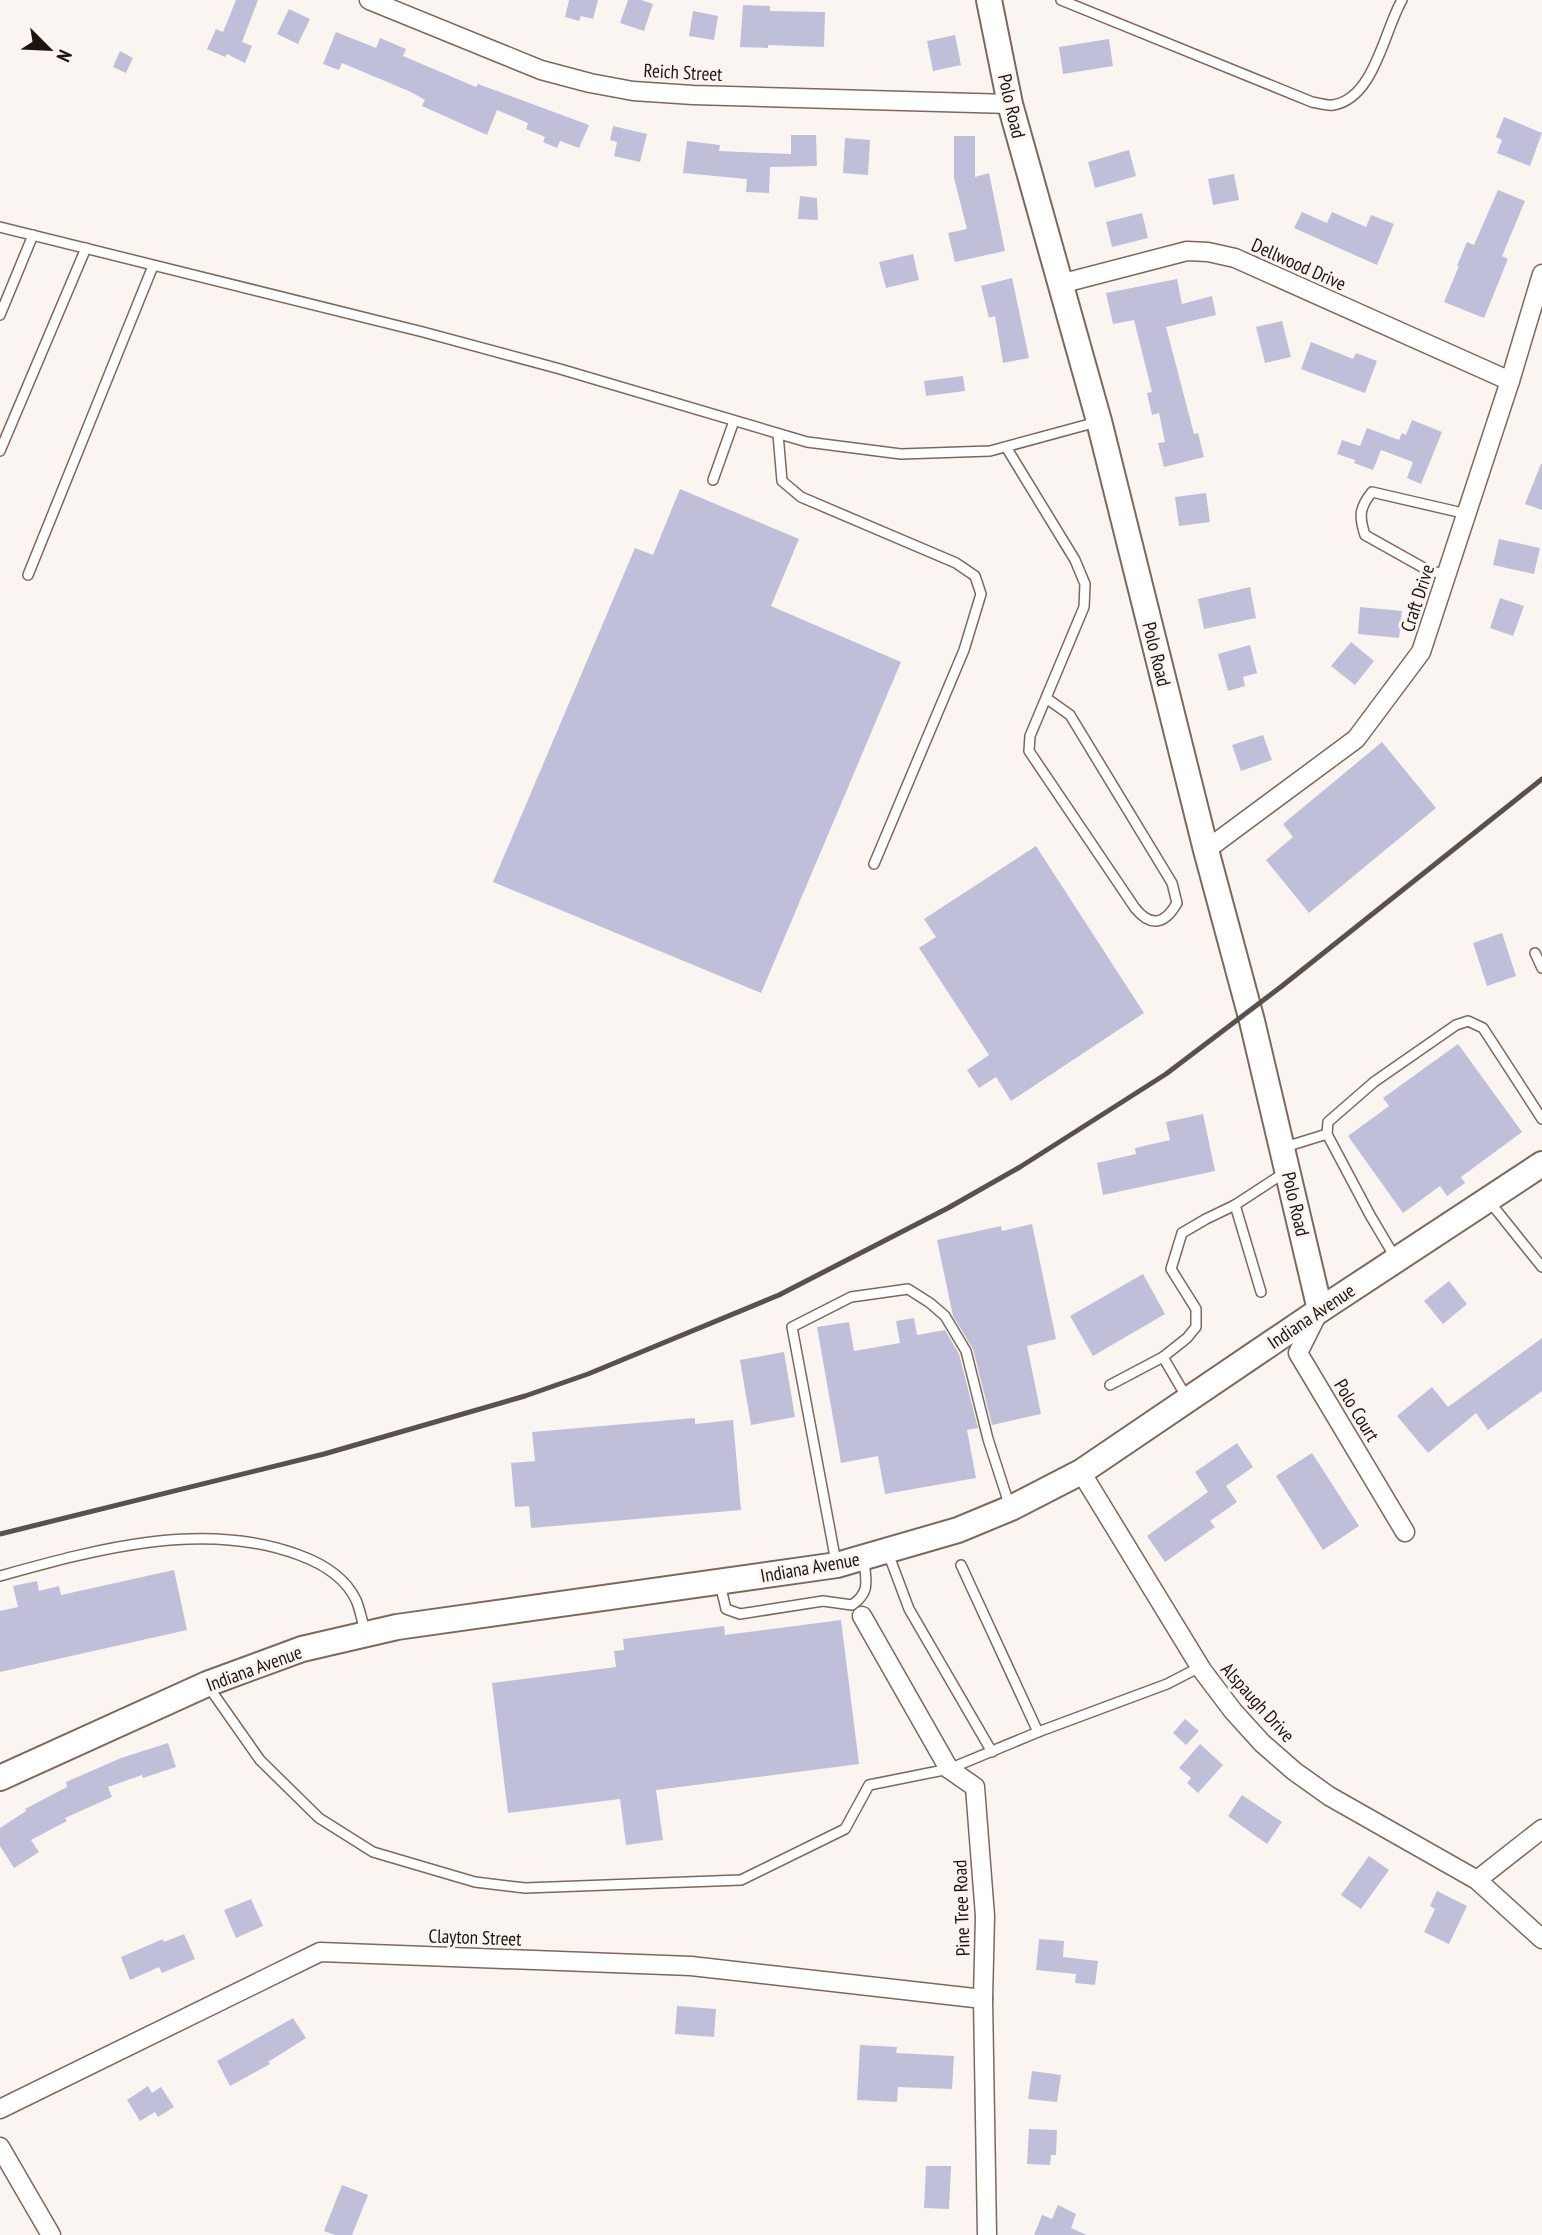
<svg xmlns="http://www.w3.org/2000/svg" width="1542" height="2235" font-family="'PT Sans Narrow',sans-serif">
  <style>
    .building { fill: #bfbfd9 }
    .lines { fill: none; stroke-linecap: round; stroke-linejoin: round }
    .lane-casing { stroke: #7f675a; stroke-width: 12 }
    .street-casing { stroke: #7f675a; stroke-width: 21 }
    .secondary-casing { stroke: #7f675a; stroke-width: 28 }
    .lane { stroke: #fff; stroke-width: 9 }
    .street { stroke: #fff; stroke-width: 18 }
    .secondary { stroke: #fff; stroke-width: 24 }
    .rail { stroke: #59514c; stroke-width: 5 }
    .labels { text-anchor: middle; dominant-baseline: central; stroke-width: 6; stroke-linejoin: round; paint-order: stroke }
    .street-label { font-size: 19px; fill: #1d140f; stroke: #fbf5f2 }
  </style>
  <rect width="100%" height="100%" fill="#fbf5f2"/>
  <!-- building -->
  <g class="building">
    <polygon points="236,0 258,0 242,42 252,46 245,63 227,54 225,57 207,49 216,29 223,32"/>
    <polygon points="569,0 598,0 593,19 581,16 579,21 565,17"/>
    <polygon points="628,0 641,0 653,4 644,31 620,23"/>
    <polygon points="743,5 770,6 770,11 825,12 824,47 768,45 768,48 740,47"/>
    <polygon points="289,9 310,19 298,44 277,34"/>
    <polygon points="693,11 718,16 714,40 689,36"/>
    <polygon points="336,32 376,48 380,38 406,49 403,56 476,87 478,84 589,125 579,148 560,141 557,148 543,142 545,137 526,129 528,123 497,110 487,135 422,106 425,100 411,92 342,63 339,70 323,64"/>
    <polygon points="955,35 961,65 933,71 927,41"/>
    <polygon points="1109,39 1113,66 1063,74 1059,47"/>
    <polygon points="120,51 133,58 126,73 113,67"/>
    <polygon points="1504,117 1542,133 1530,166 1497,153 1502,140 1496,137"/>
    <polygon points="613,126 647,134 640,162 614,156 617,142 610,140"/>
    <polygon points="791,135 816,135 817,166 770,167 769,193 746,192 747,179 683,173 687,141 720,145 719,151 791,154"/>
    <polygon points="954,136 975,136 975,177 989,173 1005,251 955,262 948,233 967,229 954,178"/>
    <polygon points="845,138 870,140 868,175 843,173"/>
    <polygon points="1129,150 1136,176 1095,188 1088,162"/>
    <polygon points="1234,174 1239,200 1213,205 1208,179"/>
    <polygon points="1498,190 1525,201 1502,256 1508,259 1484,318 1444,302 1459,266 1457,266 1467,242 1474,245"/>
    <polygon points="800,196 817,198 818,220 798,219"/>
    <polygon points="1302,212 1327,223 1332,212 1366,227 1371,215 1394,224 1377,265 1294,228"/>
    <polygon points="1142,213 1148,238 1112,247 1106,222"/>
    <polygon points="913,254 919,280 886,288 879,262"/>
    <polygon points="1012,278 1029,358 1003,363 995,316 989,318 981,286"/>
    <polygon points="1177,279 1182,304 1212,296 1216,315 1166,327 1194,434 1198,433 1204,457 1164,467 1158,443 1165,442 1159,413 1152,415 1147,393 1152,392 1134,320 1113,324 1106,293"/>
    <polygon points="1282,321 1291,357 1265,363 1256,327"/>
    <polygon points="1311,342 1353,359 1356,353 1377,361 1365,393 1301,369"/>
    <polygon points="963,376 965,391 926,396 924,381"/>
    <polygon points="1412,420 1442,432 1421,484 1407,478 1413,462 1381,450 1373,470 1354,463 1355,460 1337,454 1342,440 1360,446 1367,428 1399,440 1402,433 1406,435"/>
    <polygon points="1541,464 1542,464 1542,510 1525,504"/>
    <polygon points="680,489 799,539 771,606 901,662 761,993 493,882 635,548 653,555"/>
    <polygon points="1206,493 1210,522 1179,526 1175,497"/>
    <polygon points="1499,539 1540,548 1534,574 1493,565"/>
    <polygon points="1250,587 1256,618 1204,629 1198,599"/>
    <polygon points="1500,598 1524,606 1513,636 1490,628"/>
    <polygon points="1360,607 1402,611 1399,638 1358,634"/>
    <polygon points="1351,642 1374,661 1355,685 1331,666"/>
    <polygon points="1250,645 1257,673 1243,677 1245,686 1228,691 1218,654"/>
    <polygon points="1263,735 1272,760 1241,771 1232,745"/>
    <polygon points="1382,742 1436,808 1309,913 1266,860 1293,837 1283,824"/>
    <polygon points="1036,846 1144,1013 1011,1101 996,1077 979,1088 967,1070 989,1055 919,948 936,937 924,919"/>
    <polygon points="1502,933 1516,976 1487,986 1473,943"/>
    <polygon points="1458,1044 1522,1132 1461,1177 1465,1183 1447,1196 1440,1186 1403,1213 1348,1136 1389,1106 1383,1098"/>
    <polygon points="1203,1114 1215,1171 1103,1195 1097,1163 1136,1154 1135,1148 1170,1140 1166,1122"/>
    <polygon points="1032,1224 1056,1339 1027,1346 1041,1414 992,1425 973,1349 953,1316 937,1240 1001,1226 1002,1231"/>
    <polygon points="1143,1274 1165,1314 1093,1356 1070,1316"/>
    <polygon points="1449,1281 1467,1304 1443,1324 1424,1301"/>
    <polygon points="914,1318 917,1335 945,1330 959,1354 978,1428 967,1430 976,1478 885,1494 878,1456 841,1463 817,1327 849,1322 854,1351 900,1343 896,1321"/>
    <polygon points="1542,1338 1542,1391 1488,1430 1476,1413 1428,1453 1397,1416 1432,1387 1448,1407"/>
    <polygon points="784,1352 795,1417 751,1425 740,1360"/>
    <polygon points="695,1418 695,1424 733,1420 741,1510 531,1528 529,1506 515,1507 511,1463 535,1461 532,1432"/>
    <polygon points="1237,1443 1253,1467 1226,1486 1237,1502 1210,1521 1215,1527 1165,1562 1147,1536 1208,1492 1195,1472"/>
    <polygon points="1312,1453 1359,1526 1323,1550 1276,1476"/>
    <polygon points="174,1570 187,1630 0,1672 0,1611 18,1607 13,1586 37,1581 39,1591 59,1586 61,1595"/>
    <polygon points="841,1620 859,1764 656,1790 663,1840 626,1845 620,1799 508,1813 492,1683 616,1667 614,1651 624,1650 623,1639 724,1626 725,1635"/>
    <polygon points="1185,1719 1199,1731 1186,1745 1173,1733"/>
    <polygon points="168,1743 176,1767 143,1778 142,1775 108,1787 112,1797 65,1818 67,1821 31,1840 39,1852 14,1868 0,1846 0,1828 26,1811 25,1809 67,1787 66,1782 121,1758"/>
    <polygon points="1200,1744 1223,1765 1198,1793 1187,1783 1191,1778 1179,1768"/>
    <polygon points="1242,1795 1282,1822 1267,1844 1228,1816"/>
    <polygon points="1369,1856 1389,1870 1361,1909 1341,1895"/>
    <polygon points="1437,1891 1467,1906 1449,1944 1424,1932 1435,1909 1430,1906"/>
    <polygon points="251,1899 263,1926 236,1938 224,1910"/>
    <polygon points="184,1934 195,1959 162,1973 159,1967 130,1980 121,1957 163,1939 164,1942"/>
    <polygon points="1039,1939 1064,1941 1063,1957 1098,1961 1095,1985 1075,1983 1076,1974 1036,1970"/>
    <polygon points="677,2006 716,2009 714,2037 675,2034"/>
    <polygon points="293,2018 306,2038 268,2062 270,2064 230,2086 217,2061"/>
    <polygon points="860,2045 897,2047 896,2053 954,2056 952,2089 898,2087 897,2102 857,2100"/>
    <polygon points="1032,2071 1061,2075 1057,2102 1028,2099"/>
    <polygon points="148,2086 152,2093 161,2087 174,2107 158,2117 155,2112 140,2121 127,2100"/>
    <polygon points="1029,2129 1057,2130 1056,2155 1051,2155 1050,2165 1027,2164"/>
    <polygon points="926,2166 951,2166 949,2209 924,2208"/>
    <polygon points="342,2185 368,2195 352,2235 335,2235 324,2231"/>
    <polygon points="1058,2205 1076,2214 1071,2228 1087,2235 1034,2235 1042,2215 1052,2219"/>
  </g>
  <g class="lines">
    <!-- lane casing -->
    <g class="lane-casing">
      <g id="lane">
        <path d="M1061 0 1312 102C1318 103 1327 106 1333 105 1374 99 1384 31 1402 0"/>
        <polyline points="0,227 423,332 560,369 807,442 901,454 990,451 1097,422"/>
        <polyline points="0,315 33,235"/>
        <polyline points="778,434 782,481 801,497 956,563 975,576 981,594 964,650 874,864"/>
        <path d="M1006 447 1075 560 1085 584 1084 607 1030 736 1029 751 1135 908C1151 928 1165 924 1177 903L1172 883 1070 715 1046 698"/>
        <polyline points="0,451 86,248"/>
        <polyline points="713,480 734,421"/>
        <path d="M1448 573 1431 572 1365 535C1359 517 1359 508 1372 492L1467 514"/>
        <polyline points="28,575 153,266"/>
        <polyline points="1535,953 1542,968"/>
        <polyline points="1285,1147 1327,1134"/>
        <polyline points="1489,1201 1542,1267"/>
        <polyline points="1235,1205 1261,1292"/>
        <polyline points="1396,1259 1370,1215 1327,1134 1328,1122 1374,1082 1456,1025 1468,1021 1483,1028 1542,1119"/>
        <polyline points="1110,1385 1163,1357"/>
        <polyline points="1187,1398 1163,1357 1187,1338 1196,1327 1196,1309 1171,1269 1182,1233 1206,1219 1235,1205 1284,1173"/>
        <polyline points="888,1553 909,1609 992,1752"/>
        <polyline points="836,1562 792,1327 851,1297 908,1289 930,1303 945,1316 966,1351 988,1439 1010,1507"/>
        <polyline points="961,1565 1038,1732"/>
        <path d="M0 1576C94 1550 203 1519 299 1555 321 1563 345 1577 356 1600 360 1609 362 1621 365 1631"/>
        <path d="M720 1584 726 1609 740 1614 823 1601 852 1605C872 1591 865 1580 864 1558"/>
        <polyline points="208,1686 260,1760 319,1818 373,1852 475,1882 525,1888 741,1880 845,1829 869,1785 949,1769 1038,1732 1167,1684 1200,1667"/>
      </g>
    </g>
    <!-- street casing -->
    <g class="street-casing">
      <g id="street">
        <polyline points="369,0 541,70 590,83 633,91 693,95 1010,104"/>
        <polyline points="1060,284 1187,251 1208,252 1235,258 1510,381"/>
        <polyline points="1206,850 1356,739 1421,652 1510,381 1542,274"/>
        <polyline points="1318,1313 1298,1353 1405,1532"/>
        <polyline points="1081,1472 1202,1670 1233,1711 1262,1743 1294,1771 1329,1796 1477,1880 1542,1939"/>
        <polyline points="862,1616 949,1769 975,1787 985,1916 983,1999 987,2235"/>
        <polyline points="1477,1880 1542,1829"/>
        <polyline points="0,2109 320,1952 691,1966 983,1999"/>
        <polyline points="0,2147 51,2235"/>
      </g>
    </g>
    <!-- secondary casing -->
    <g class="secondary-casing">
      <g id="secondary">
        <polyline points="989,0 1010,104 1099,421 1206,850 1252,1021 1320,1310"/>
        <polyline points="0,1778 207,1684 302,1649 397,1627 837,1565 958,1530 1011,1508 1081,1472 1320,1310 1542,1164"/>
      </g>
    </g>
    <!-- lane -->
    <use href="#lane" class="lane"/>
    <!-- street -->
    <use href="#street" class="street"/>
    <!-- secondary -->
    <use href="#secondary" class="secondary"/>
    <!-- rail -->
    <polyline class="rail" points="0,1534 324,1454 525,1396 588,1374 779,1295 948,1208 1020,1167 1166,1074 1282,986 1542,779"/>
  </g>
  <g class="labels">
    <!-- street labels -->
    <g class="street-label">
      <text transform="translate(683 72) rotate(3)">Reich Street</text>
      <text transform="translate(1012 106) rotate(77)">Polo Road</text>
      <text transform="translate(1299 264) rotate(24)">Dellwood Drive</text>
      <text transform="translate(1417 598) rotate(-72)">Craft Drive</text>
      <text transform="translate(1157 654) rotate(76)">Polo Road</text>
      <text transform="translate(1296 1204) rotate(77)">Polo Road</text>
      <text transform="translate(1311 1316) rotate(-34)">Indiana Avenue</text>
      <text transform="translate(1357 1410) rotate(59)">Polo Court</text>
      <text transform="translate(810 1567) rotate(-10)">Indiana Avenue</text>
      <text transform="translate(254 1668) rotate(-20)">Indiana Avenue</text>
      <text transform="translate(1258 1702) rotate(48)">Alspaugh Drive</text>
      <text transform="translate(961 1908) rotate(-92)">Pine Tree Road</text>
      <text transform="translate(475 1937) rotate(2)">Clayton Street</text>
    </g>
  </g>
  <!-- north arrow -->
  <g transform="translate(49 49) rotate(114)" stroke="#fbf5f2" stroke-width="5" paint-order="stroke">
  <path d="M0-5L12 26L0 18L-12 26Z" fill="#1d140f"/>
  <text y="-10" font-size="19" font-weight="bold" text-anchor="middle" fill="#1d140f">N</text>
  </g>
</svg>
